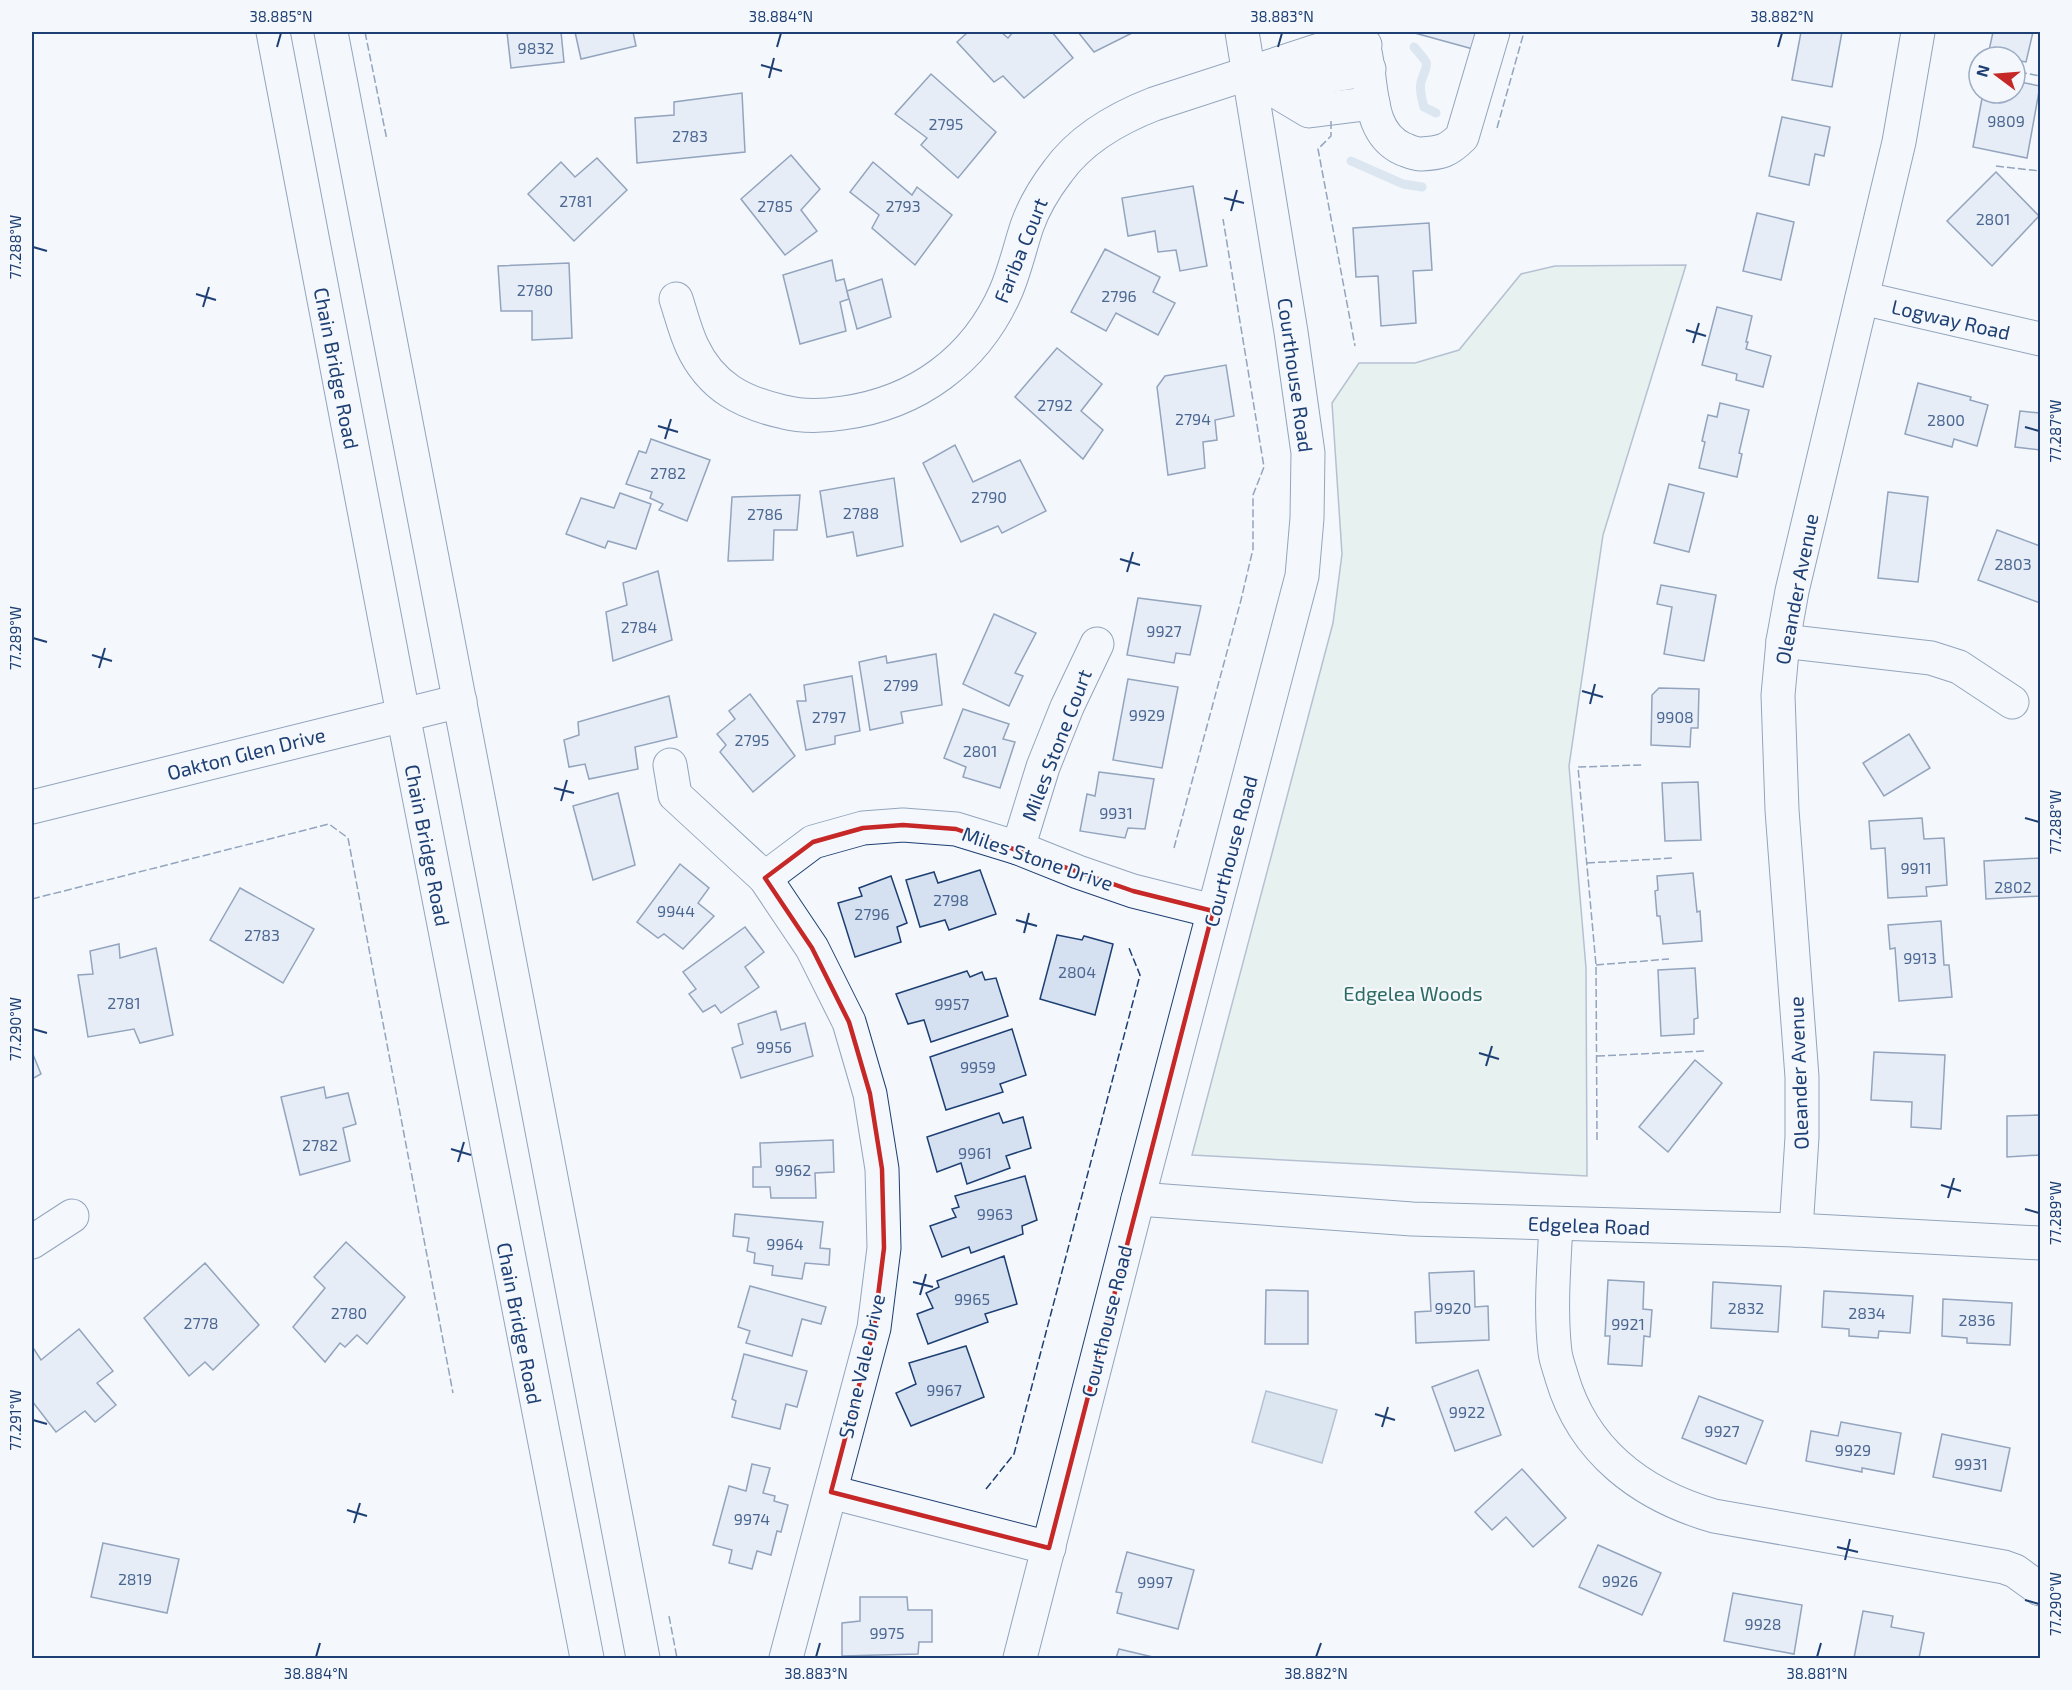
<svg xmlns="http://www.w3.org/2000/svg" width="2072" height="1690" font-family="'Exo 2',sans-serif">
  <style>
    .green { fill: #d7e8df; stroke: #687fa3; stroke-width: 1.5 }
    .water { fill: #bed0e5; stroke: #687fa3; stroke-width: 1.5 }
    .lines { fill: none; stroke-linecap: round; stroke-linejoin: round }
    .stream { stroke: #bed0e5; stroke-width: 9 }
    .building { fill: #d5e0f0; stroke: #1d3f73; stroke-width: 1.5 }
    .minor-casing { stroke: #1d3f73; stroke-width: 35 }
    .major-casing { stroke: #1d3f73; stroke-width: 35 }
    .minor { stroke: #f4f7fb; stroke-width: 33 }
    .major { stroke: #f4f7fb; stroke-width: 33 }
    .fence { stroke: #1d3f73; stroke-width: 1.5; stroke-dasharray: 8 3; stroke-linecap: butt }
    .marked { fill: none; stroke: #c62828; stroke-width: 4.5; stroke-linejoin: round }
    .ticks { fill: none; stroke: #1d3f73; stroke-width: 2 }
    .labels { text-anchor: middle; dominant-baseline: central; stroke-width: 4.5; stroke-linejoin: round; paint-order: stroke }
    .number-label { font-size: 16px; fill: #4b6792 }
    .street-label { font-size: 20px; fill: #1d3f73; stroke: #f4f7fb }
    .park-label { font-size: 20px; fill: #2c6c60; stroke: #f4f7fb }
    .neatline { fill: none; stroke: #1d3f73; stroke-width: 2 }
    .ticks-label { font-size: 15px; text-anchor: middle; fill: #1d3f73 }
  </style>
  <rect width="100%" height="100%" fill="#f4f7fb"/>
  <!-- green -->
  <polygon class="green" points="1686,265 1603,535 1569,766 1586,968 1587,1176 1192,1155 1333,623 1342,554 1332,403 1359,363 1415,363 1459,350 1521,274 1555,266"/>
  <!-- water -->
  <polygon class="water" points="1266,1391 1337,1410 1322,1463 1252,1442"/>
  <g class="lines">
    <!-- stream -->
    <g class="stream">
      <path d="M1414 47C1431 67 1428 60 1421 82 1419 90 1422 100 1424 107L1436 113"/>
      <polyline points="1351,161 1403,184 1422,187"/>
    </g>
  </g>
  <!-- building -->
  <g class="building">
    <polygon points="507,32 561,32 564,62 511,68"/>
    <polygon points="575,32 633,32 636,46 581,59"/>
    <polygon points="968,32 1001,32 1008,38 1013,32 1052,32 1073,58 1024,98 1003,76 994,82 957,42"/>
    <polygon points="1078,32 1134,32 1094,52"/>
    <polygon points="1411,32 1478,32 1473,49"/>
    <polygon points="1801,32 1842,32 1832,87 1792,80"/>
    <polygon points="1993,32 2033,32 2026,62 2015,60 2015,57 1988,55"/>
    <polygon points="931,74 996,132 958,178 921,145 927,138 895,114"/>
    <polygon points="2015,81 2040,86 2027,158 1973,147 1983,93 2015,93"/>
    <polygon points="742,93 745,152 637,163 635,118 674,115 674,102"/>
    <polygon points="1782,117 1830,127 1824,156 1815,154 1809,185 1769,176"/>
    <polygon points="791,155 820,189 801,210 817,231 785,255 741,199"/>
    <polygon points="597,158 627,190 574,241 528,194 561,162 575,177"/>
    <polygon points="873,162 912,195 917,187 952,215 915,265 872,228 879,215 850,192"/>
    <polygon points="1996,172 2039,216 1992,266 1947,221"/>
    <polygon points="1193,186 1207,266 1180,271 1176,250 1158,252 1155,231 1128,236 1122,198"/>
    <polygon points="1757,213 1794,222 1781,280 1743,271"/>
    <polygon points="1429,223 1432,270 1413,271 1416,323 1381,326 1378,276 1356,277 1353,228"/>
    <polygon points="1105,249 1160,277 1153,292 1175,303 1158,335 1116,313 1106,331 1071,312"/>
    <polygon points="832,260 836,281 844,279 849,299 840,302 846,331 800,344 783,275"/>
    <polygon points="569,263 572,338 532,340 532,311 501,311 498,266"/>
    <polygon points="882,279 891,317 857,329 847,291"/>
    <polygon points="1717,307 1752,316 1746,342 1748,342 1746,349 1771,356 1763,387 1736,380 1737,374 1702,365"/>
    <polygon points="1057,348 1102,384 1081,411 1103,430 1083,459 1015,397"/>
    <polygon points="1226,365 1234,416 1215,420 1217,440 1203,442 1205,468 1168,475 1157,387 1165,376"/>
    <polygon points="1918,383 1971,397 1970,400 1988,405 1977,446 1954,439 1952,447 1905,434"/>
    <polygon points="1720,403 1749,410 1739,453 1742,454 1737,477 1699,468 1705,442 1702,441 1708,415 1717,417"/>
    <polygon points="2020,411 2040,413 2040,450 2015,447"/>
    <polygon points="651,439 710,460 687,521 659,510 663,504 650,498 652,492 626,484 639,451 646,453"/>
    <polygon points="955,445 973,482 1020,460 1046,511 1002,533 998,526 961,542 923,463"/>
    <polygon points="894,478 903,546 857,556 853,532 827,537 820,491"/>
    <polygon points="1669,484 1704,493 1689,552 1654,543"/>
    <polygon points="1888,492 1928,497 1918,582 1878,578"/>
    <polygon points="620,493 651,504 636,549 608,541 605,548 566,534 581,498 614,508"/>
    <polygon points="800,495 797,530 774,530 773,560 728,561 732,497"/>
    <polygon points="1997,530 2040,546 2040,603 1978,580"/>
    <polygon points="658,571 672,640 613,661 606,612 627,605 623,583"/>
    <polygon points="1661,585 1716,595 1704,661 1664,654 1672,607 1657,604"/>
    <polygon points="1138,598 1201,606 1190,655 1176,653 1174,663 1127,655"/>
    <polygon points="994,614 1036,633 1015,673 1023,676 1009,706 963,684"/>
    <polygon points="936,654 942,705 901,712 903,723 870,730 859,662 886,656 887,663"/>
    <polygon points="852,676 860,731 835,736 835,744 806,750 797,701 806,701 804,685"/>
    <polygon points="1128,679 1178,687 1162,768 1113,760"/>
    <polygon points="1659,688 1699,689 1698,728 1691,728 1690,747 1651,745 1652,695"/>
    <polygon points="750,694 795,756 753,792 720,752 726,745 717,734 735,719 729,711"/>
    <polygon points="669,696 677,737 635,747 638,769 589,779 585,764 569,767 564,740 579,735 578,722"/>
    <polygon points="963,709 1009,724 1003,739 1015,742 1000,788 963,777 966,767 944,758"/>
    <polygon points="1909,734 1930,768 1884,796 1863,763"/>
    <polygon points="1099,772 1154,779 1145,829 1128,828 1125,838 1080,831 1087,794 1095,796"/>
    <polygon points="1698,782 1701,840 1665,841 1662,783"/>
    <polygon points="618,793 635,865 593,880 573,806"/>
    <polygon points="1922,818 1924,839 1944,838 1947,885 1926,887 1927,896 1888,898 1885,848 1871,849 1869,821"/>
    <polygon points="2040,858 2040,896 1986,899 1984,861"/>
    <polygon points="680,864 709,888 698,903 714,916 683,949 664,934 658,938 637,922"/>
    <polygon points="980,870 996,914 949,930 945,920 920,927 906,880 934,872 938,883"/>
    <polygon points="1693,873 1697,912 1700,911 1702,941 1663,944 1660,916 1657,916 1655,891 1658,890 1657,876"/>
    <polygon points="891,876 907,923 897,927 901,942 855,957 838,903 862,896 859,888"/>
    <polygon points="240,888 314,929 283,983 210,940"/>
    <polygon points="1941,921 1944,965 1949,965 1952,997 1899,1001 1895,948 1890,949 1888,925"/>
    <polygon points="745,927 764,952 745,967 759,987 721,1013 715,1005 703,1012 689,994 696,989 683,972"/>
    <polygon points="1057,935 1082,940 1084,936 1113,944 1095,1015 1040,999"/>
    <polygon points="119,944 120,958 156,948 173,1035 140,1043 134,1029 88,1037 78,975 93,974 90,951"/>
    <polygon points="1695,968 1698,1018 1694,1019 1694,1034 1661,1036 1658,970"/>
    <polygon points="967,971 970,977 982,972 985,980 996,978 1008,1016 931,1042 924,1020 908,1024 896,994"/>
    <polygon points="776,1011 781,1030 805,1023 813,1056 741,1078 732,1048 743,1044 738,1024"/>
    <polygon points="1012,1029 1026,1075 1000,1084 1003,1092 946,1110 930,1057"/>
    <polygon points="32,1052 41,1074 32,1079"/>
    <polygon points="1874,1052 1945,1055 1941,1129 1911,1127 1912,1102 1871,1100"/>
    <polygon points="1695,1060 1722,1083 1668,1152 1639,1127"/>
    <polygon points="324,1087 326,1098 348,1093 356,1124 343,1128 350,1161 300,1175 281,1097"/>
    <polygon points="999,1113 1003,1123 1023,1117 1031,1148 1006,1156 1010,1168 967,1184 961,1163 937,1172 927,1137"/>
    <polygon points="2040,1115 2040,1155 2007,1157 2007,1116"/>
    <polygon points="833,1140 834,1172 815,1173 816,1198 771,1198 770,1187 753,1187 753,1167 761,1167 760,1143"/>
    <polygon points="1025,1176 1037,1220 1022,1226 1023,1234 971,1253 969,1247 942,1257 930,1226 956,1217 952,1209 959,1207 955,1196"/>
    <polygon points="735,1214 823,1222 820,1248 830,1249 829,1265 805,1263 802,1279 772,1275 773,1266 754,1263 755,1253 747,1251 749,1238 733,1236"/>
    <polygon points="346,1242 405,1297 367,1344 357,1335 345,1347 340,1343 325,1362 293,1327 325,1288 314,1277"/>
    <polygon points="1004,1256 1017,1304 985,1314 988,1322 928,1344 917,1314 933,1308 926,1293 939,1287 937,1281"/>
    <polygon points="205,1263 259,1325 213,1370 205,1362 189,1376 144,1318"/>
    <polygon points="1474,1271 1475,1307 1488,1306 1489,1340 1416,1343 1415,1312 1431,1311 1429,1273"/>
    <polygon points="1608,1280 1644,1282 1643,1309 1652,1310 1650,1337 1644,1336 1642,1366 1608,1364 1610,1336 1605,1336"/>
    <polygon points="1713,1282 1781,1286 1778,1332 1711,1328"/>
    <polygon points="750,1286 826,1307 821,1324 802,1319 792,1356 746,1343 750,1331 738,1327"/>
    <polygon points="1266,1290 1308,1291 1308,1344 1265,1344"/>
    <polygon points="1824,1291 1913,1296 1910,1333 1879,1331 1878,1338 1849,1336 1849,1329 1822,1327"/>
    <polygon points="1943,1299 2012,1303 2010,1345 1967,1343 1967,1338 1942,1336"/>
    <polygon points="79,1329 113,1371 97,1383 116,1405 95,1422 85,1411 56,1432 32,1401 32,1346 41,1360"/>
    <polygon points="966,1346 984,1397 911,1426 896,1393 916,1384 909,1363"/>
    <polygon points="744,1354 807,1371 797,1407 786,1404 780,1429 732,1417 736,1401 732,1399"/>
    <polygon points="1478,1370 1501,1435 1455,1451 1432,1387"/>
    <polygon points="1699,1396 1763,1421 1746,1464 1682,1438"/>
    <polygon points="1841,1422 1901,1433 1894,1474 1862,1468 1862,1472 1806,1461 1811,1431 1838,1436"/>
    <polygon points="1942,1434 2010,1448 2001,1491 1933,1477"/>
    <polygon points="752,1464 770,1468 763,1493 775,1496 774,1501 788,1505 781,1532 777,1531 771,1555 757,1551 752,1569 729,1563 732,1550 713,1545 729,1486 746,1491"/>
    <polygon points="1522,1469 1566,1518 1533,1547 1506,1517 1492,1530 1475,1512"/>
    <polygon points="103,1543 179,1559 167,1613 91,1597"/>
    <polygon points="1598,1545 1661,1573 1642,1615 1579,1587"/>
    <polygon points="1127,1552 1194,1570 1178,1629 1117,1613 1122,1593 1116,1592"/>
    <polygon points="1733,1593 1802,1605 1794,1654 1724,1641"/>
    <polygon points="860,1597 907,1597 908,1610 932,1610 932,1642 919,1642 918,1654 842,1656 842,1623 860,1621"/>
    <polygon points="1863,1611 1893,1616 1891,1627 1924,1633 1919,1658 1854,1658"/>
    <polygon points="1119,1649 1157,1658 1116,1658"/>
  </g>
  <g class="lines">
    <!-- minor casing -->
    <g class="minor-casing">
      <g id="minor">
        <path d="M1358 32C1377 68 1360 129 1403 149 1409 151 1414 154 1421 154 1441 153 1448 151 1462 137L1493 32"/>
        <polyline points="1247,74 1309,111 1373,103"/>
        <polyline points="1261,76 1300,81 1369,69"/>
        <polyline points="1862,298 2040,339"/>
        <path d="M676 299C681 314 685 331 692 346 711 387 743 403 784 412 803 417 824 416 843 413 917 403 976 360 1006 291 1015 270 1020 247 1027 226 1034 206 1045 188 1058 171 1081 139 1118 118 1154 104L1335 45H1365"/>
        <polyline points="1783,641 1931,658 1959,667 2012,702"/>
        <polyline points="670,765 675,795 765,878 812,948 849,1022 870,1094 882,1169 884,1248 874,1328 786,1658"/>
        <polyline points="32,807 460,701"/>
        <polyline points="1018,848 1043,767 1067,707 1097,644"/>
        <polyline points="765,878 813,842 863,828 903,825 956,829 1018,848 1078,872 1133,891 1213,911"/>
        <polyline points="1138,1199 1412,1219 1796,1230 2040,1243"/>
        <path d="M1556 1224C1554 1266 1550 1310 1555 1352 1556 1361 1560 1370 1562 1378 1584 1452 1642 1495 1714 1516L2004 1567 2015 1571 2040 1589"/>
        <polyline points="1796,1230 1802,1137 1802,1077 1782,810 1778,695 1783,641 1792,591 1899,142 1918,32"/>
        <polyline points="32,1242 72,1216"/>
        <polyline points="831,1492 1049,1548"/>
        <polyline points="1020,1658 1138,1199 1302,576 1307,518 1308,453 1291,332 1242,32"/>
      </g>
    </g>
    <!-- major casing -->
    <g class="major-casing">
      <g id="major">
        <polyline points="273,32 403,714 587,1658"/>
        <path d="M331 32C436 574 539 1116 643 1658"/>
      </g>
    </g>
    <!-- minor -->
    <use href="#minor" class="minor"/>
    <!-- major -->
    <use href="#major" class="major"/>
    <!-- fence -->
    <g class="fence">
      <polyline points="365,32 387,140"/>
      <polyline points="2019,72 2040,76"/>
      <polyline points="1331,121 1331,136 1318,149 1355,346"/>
      <polyline points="1497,128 1524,32"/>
      <polyline points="1996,166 2040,171"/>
      <polyline points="1174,848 1241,600 1253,549 1253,495 1264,467 1223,219"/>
      <polyline points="1587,863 1674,858"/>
      <polyline points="32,899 329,824 348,838 453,1393"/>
      <polyline points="1596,965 1669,959"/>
      <polyline points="1597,1056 1706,1051"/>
      <polyline points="1597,1140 1596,965 1578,767 1642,765"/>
      <polyline points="986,1489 1014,1454 1140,975 1129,948"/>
      <polyline points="669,1616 677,1658"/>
    </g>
  </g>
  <!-- marked area -->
  <path d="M0 0H2072V1690H0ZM903 825 956 829 1133 891 1213 911 1049 1548 831 1492 874 1328 884 1248 882 1169 870 1094 849 1022 812 948 765 878 813 842 863 828Z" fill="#f4f7fb" fill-opacity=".55" fill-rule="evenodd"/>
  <path class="marked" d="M903 825 956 829 1133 891 1213 911 1049 1548 831 1492 874 1328 884 1248 882 1169 870 1094 849 1022 812 948 765 878 813 842 863 828Z"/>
  <!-- ticks -->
  <path class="ticks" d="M277 47 281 33M777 47 781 33M1278 47 1282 33M1778 47 1782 33M761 65 782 71M769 78 774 58M1224 198 1244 203M1231 211 1237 190M33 247 47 251M196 294 216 300M203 307 209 287M1686 330 1706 336M1693 343 1699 323M658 426 678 432M2025 427 2039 431M665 439 671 419M1120 559 1140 565M1127 572 1133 552M33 638 47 642M92 655 112 661M99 668 105 648M1582 691 1603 697M1590 704 1595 684M554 788 574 793M561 801 567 780M2025 818 2039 822M1016 920 1037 926M1024 933 1029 913M33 1029 47 1033M1479 1053 1499 1059M1486 1066 1492 1046M451 1149 471 1155M458 1162 464 1142M1941 1185 1961 1191M1948 1198 1954 1178M2025 1209 2039 1213M913 1282 933 1287M920 1295 926 1274M1375 1414 1395 1420M33 1420 47 1424M1382 1427 1388 1407M347 1510 367 1516M354 1523 360 1503M1837 1547 1858 1552M1845 1560 1850 1539M2025 1600 2039 1604M316 1657 320 1643M816 1657 820 1643M1316 1657 1321 1643M1817 1657 1821 1643"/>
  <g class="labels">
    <!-- number labels -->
    <g class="number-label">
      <text x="536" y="47">9832</text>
      <text x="2006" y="120">9809</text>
      <text x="946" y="123">2795</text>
      <text x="690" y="135">2783</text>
      <text x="576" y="200">2781</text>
      <text x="775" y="205">2785</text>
      <text x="903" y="205">2793</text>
      <text x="1993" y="218">2801</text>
      <text x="535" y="289">2780</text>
      <text x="1119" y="295">2796</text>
      <text x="1055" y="404">2792</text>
      <text x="1193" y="418">2794</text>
      <text x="1946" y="419">2800</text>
      <text x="668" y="472">2782</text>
      <text x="989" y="496">2790</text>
      <text x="861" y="512">2788</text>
      <text x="765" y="513">2786</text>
      <text x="2013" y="563">2803</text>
      <text x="639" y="626">2784</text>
      <text x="1164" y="630">9927</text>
      <text x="901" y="684">2799</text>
      <text x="1147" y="714">9929</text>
      <text x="829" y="716">2797</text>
      <text x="1675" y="716">9908</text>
      <text x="752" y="739">2795</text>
      <text x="980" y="750">2801</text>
      <text x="1116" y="812">9931</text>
      <text x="1916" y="867">9911</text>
      <text x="2013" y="886">2802</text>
      <text x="951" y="899">2798</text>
      <text x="676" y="910">9944</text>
      <text x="872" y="913">2796</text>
      <text x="262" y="934">2783</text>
      <text x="1920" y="957">9913</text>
      <text x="1077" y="971">2804</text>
      <text x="124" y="1002">2781</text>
      <text x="952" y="1003">9957</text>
      <text x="774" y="1046">9956</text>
      <text x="978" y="1066">9959</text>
      <text x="320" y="1144">2782</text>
      <text x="975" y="1152">9961</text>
      <text x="793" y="1169">9962</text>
      <text x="995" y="1213">9963</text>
      <text x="785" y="1243">9964</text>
      <text x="972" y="1298">9965</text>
      <text x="1453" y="1307">9920</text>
      <text x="1746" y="1307">2832</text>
      <text x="349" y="1312">2780</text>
      <text x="1867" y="1312">2834</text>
      <text x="1977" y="1319">2836</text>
      <text x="201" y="1322">2778</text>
      <text x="1628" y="1323">9921</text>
      <text x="944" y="1389">9967</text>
      <text x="1467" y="1411">9922</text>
      <text x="1722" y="1430">9927</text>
      <text x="1853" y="1449">9929</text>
      <text x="1971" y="1463">9931</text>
      <text x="752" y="1518">9974</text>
      <text x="135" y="1578">2819</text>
      <text x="1620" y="1580">9926</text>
      <text x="1155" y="1581">9997</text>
      <text x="1763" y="1623">9928</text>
      <text x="887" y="1632">9975</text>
    </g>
    <!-- street labels -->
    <g class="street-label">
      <text transform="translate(1020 250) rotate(-68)">Fariba Court</text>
      <text transform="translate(1951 319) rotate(13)">Logway Road</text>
      <text transform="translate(337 368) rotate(79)">Chain Bridge Road</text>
      <text transform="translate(1296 375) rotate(82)">Courthouse Road</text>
      <text transform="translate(1796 589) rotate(-79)">Oleander Avenue</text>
      <text transform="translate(1056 745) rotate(-69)">Miles Stone Court</text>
      <text transform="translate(246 753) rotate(-14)">Oakton Glen Drive</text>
      <text transform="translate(428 845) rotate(79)">Chain Bridge Road</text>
      <text transform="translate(1230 851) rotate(-75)">Courthouse Road</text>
      <text transform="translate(1038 858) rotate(19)">Miles Stone Drive</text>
      <text transform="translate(1798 1073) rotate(-92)">Oleander Avenue</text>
      <text transform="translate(1589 1225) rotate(2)">Edgelea Road</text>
      <text transform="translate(1106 1321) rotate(-76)">Courthouse Road</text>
      <text transform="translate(520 1323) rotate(79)">Chain Bridge Road</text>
      <text transform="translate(861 1366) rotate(-77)">Stone Vale Drive</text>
    </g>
    <!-- park labels -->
    <g class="park-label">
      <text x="1413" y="993">Edgelea Woods</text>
    </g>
  </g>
  <!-- border -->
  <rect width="2072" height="1690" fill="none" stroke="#f4f7fb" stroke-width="66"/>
  <!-- north arrow -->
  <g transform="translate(1997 75) rotate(286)"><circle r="28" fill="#f4f7fb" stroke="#9eadc5" stroke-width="1.5"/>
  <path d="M0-4.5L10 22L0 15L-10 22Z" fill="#c62828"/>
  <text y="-9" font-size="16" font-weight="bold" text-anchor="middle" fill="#1d3f73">N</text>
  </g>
  <rect x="33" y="33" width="2006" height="1624" class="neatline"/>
  <g class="ticks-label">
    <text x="281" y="22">38.885°N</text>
    <text x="781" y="22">38.884°N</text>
    <text x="1282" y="22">38.883°N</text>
    <text x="1782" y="22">38.882°N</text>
    <text transform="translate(16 247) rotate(-90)" y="5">77.288°W</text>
    <text transform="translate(2056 431) rotate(-90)" y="5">77.287°W</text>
    <text transform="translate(16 638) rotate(-90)" y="5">77.289°W</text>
    <text transform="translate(2056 822) rotate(-90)" y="5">77.288°W</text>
    <text transform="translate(16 1029) rotate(-90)" y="5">77.290°W</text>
    <text transform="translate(2056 1213) rotate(-90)" y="5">77.289°W</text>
    <text transform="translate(16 1420) rotate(-90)" y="5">77.291°W</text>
    <text transform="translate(2056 1604) rotate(-90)" y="5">77.290°W</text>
    <text x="316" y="1679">38.884°N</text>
    <text x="816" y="1679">38.883°N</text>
    <text x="1316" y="1679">38.882°N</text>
    <text x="1817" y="1679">38.881°N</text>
  </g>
</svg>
